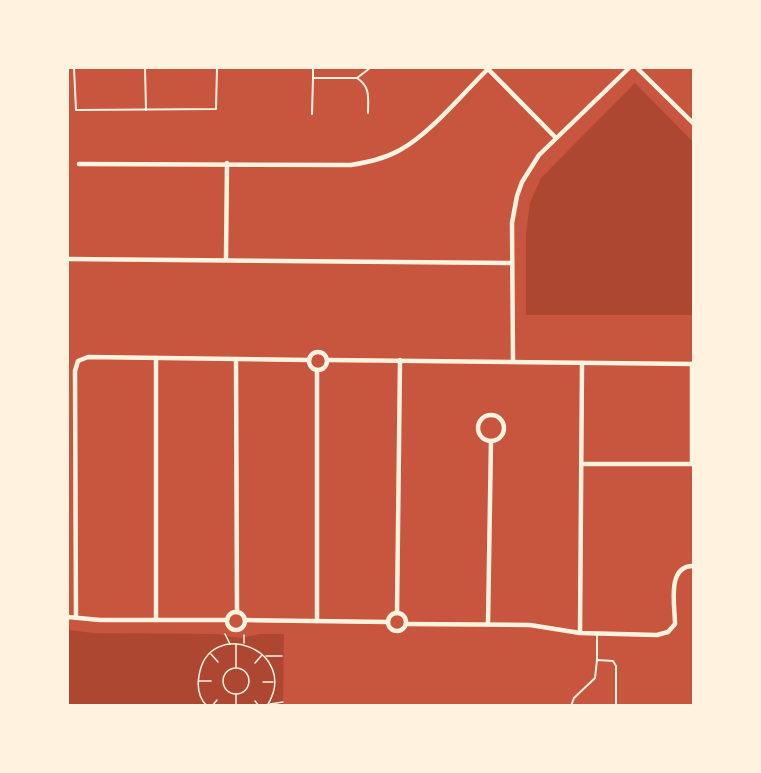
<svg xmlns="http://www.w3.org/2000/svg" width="761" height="773" font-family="'Crimson Pro',serif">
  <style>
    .green { fill: #ae4732 }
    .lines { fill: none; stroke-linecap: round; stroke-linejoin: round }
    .path { stroke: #fff3e0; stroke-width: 1.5 }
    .service { stroke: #fff3e0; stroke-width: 2 }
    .minor { stroke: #fff3e0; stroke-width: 4.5 }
  </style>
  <rect width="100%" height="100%" fill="#c8553d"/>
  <!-- green -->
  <g class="green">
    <polygon points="635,83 693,142 693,315 526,315 526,234 530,203 541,178"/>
    <polygon points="68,630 93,633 219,634 231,637 242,638 259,634 284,634 283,705 68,706"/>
  </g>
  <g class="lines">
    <!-- path -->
    <g class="path">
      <polyline points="225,634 230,644"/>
      <polyline points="244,643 244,635"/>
      <polyline points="211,654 218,662"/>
      <polyline points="266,656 282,656"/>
      <polyline points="255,663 262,655"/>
      <polyline points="236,667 236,644"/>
      <circle cx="236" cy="681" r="13"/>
      <polyline points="199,681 211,681"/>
      <polyline points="263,682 273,682"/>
      <polyline points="255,701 259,706"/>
      <polyline points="270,704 283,702"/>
      <path d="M207 706C199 698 197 687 199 676 208 615 302 650 267 706"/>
      <polyline points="212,706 217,700"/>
      <polyline points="236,706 236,694"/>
    </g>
    <!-- service -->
    <g class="service">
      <polyline points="74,68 76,110 216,109 217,68"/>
      <polyline points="145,68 146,110"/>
      <polyline points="313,68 313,78 357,78 370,68"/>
      <path d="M357 78C371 87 368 99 368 113"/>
      <polyline points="312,114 313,78"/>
      <polyline points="597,660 597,634"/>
      <polyline points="571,706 574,698 595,678 597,660 613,661 616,666 616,706"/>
    </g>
    <!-- minor -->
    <g class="minor">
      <polyline points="637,68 694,124"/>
      <polyline points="488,69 556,138"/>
      <path d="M79 164 351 165C368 162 384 159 400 150 431 133 463 93 489 68"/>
      <polyline points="68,259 512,263"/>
      <polyline points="226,259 227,163"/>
      <circle cx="318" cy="361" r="9"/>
      <polyline points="156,358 156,620"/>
      <polyline points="236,360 237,612"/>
      <polyline points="328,360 694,364"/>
      <polyline points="513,361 512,223 517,196 522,182 539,155 629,68"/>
      <circle cx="491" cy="428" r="13"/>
      <polyline points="582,464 694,464"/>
      <polyline points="692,464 692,364"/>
      <circle cx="236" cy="621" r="9"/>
      <polyline points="397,613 400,360"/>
      <circle cx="397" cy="622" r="9"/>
      <polyline points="68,617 100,620 227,620"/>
      <polyline points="76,618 75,371 78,361 88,357 309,360"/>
      <polyline points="245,620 388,622"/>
      <polyline points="317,621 317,370"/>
      <path d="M406 624 530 625 580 633 657 635 668 632 675 624C675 606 666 565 694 566"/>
      <polyline points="488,624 491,441"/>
      <polyline points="580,633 582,363"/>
    </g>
  </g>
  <!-- border -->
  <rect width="761" height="773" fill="none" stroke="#fff3e0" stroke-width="138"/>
</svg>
